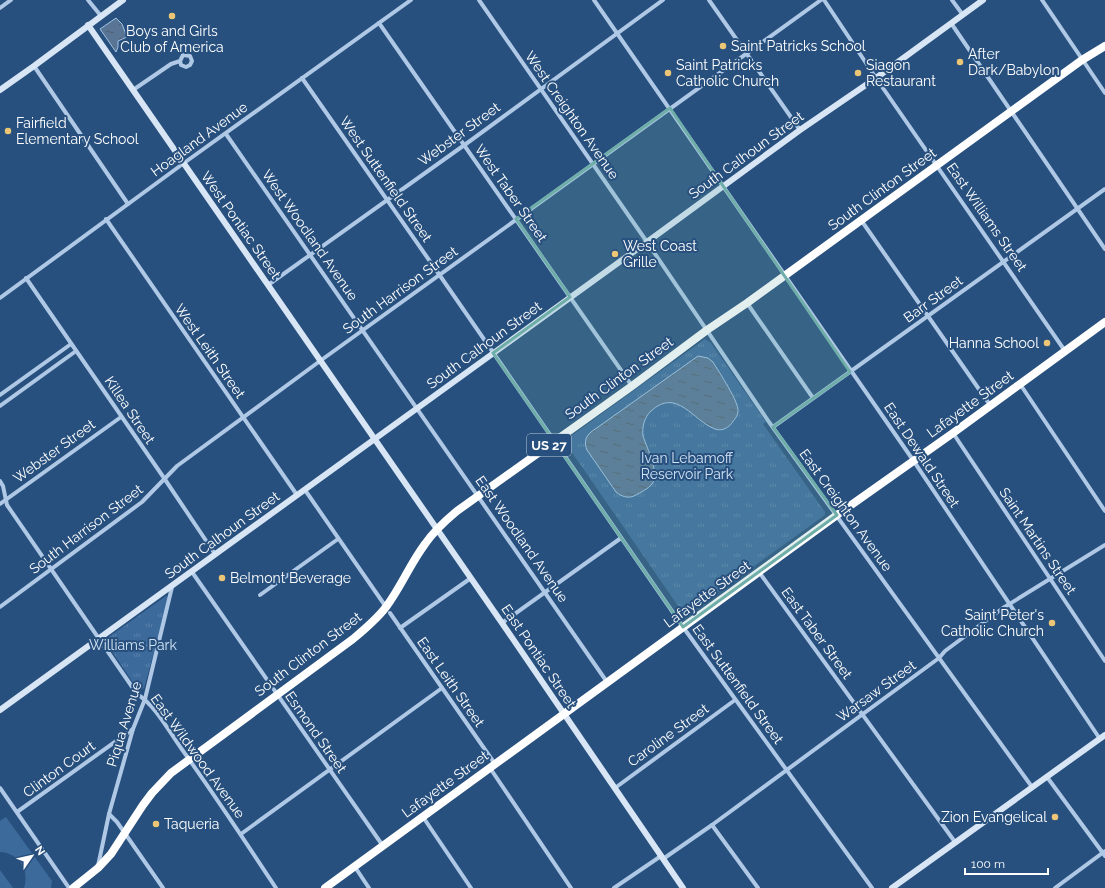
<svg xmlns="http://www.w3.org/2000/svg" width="1105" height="888" font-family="Raleway,sans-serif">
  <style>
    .grass { fill: #3c6a9b }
    .park { fill: url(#park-tufts) }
    .water { fill: url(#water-ripples); stroke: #a3c3e5 }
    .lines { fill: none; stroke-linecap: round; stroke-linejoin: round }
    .street { stroke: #aec8e5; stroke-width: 4 }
    .secondary { stroke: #d7e5f5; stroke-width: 6 }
    .highway { stroke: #fff; stroke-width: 8 }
    .marked { fill: #6fada8; fill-opacity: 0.2; stroke: #6fada8; stroke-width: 3; stroke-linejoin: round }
    .poi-dot { fill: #ecc675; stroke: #28507e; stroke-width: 1.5 }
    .labels { text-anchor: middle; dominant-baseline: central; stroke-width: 4; stroke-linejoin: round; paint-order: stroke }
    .shield { fill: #28507e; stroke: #becad8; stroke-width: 1 }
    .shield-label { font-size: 13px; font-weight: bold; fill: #fff }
    .poi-label { font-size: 14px; fill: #fff; stroke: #28507e; text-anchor: start }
    .street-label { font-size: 14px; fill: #fff; stroke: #28507e }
    .park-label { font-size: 14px; fill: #d1e2f4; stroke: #28507e }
  </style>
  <defs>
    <pattern id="park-tufts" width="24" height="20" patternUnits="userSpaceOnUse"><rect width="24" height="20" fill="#3c6a9b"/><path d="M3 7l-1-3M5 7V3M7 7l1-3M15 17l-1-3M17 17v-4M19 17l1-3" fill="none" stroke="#5980aa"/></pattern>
    <pattern id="water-ripples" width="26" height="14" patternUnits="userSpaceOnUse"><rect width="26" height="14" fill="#597596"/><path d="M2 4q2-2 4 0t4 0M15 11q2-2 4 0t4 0" fill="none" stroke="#525e6d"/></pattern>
  </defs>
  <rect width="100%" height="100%" fill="#28507e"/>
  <!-- grass -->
  <g class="grass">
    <path d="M6 817 52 881 51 888H24C30 870 19 853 0 852V821Z"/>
    <polygon points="0,870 13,888 0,888"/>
  </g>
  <!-- park -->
  <g class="park">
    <polygon points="705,339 711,343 766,422 763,424 825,512 825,515 685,616 564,441"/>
    <polygon points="166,596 168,597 169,599 144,688 141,690 138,690 105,641 106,639"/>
  </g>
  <!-- water -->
  <g class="water">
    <polygon points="116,18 122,24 127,37 118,41 118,47 116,52 100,29"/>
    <path d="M698 356 708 358 713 362C719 372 739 402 738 411 738 416 734 420 731 424 727 429 721 431 715 429 693 421 677 387 651 411 644 418 642 427 643 436 647 448 660 474 652 484 648 489 641 492 636 495 629 499 622 497 616 492L587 450C584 443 585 437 591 432Z"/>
  </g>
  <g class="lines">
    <!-- street -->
    <g class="street">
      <polyline points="88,0 101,16"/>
      <polyline points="479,0 647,242 769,422 1032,787"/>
      <polyline points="594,0 913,460 1100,739"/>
      <polyline points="709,0 800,130"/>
      <polyline points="824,0 876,78 1065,351"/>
      <polyline points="952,0 963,15"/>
      <polyline points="1042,0 1105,93"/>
      <polyline points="0,8 11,0"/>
      <polyline points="379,23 632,386"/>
      <polyline points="951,23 1105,249"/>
      <polyline points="34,66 128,204"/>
      <polyline points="302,78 443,280 683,627 872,888"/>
      <polyline points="133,90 171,64 180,61 183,55 190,56 192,61 190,65 186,67 181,65 180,61"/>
      <polyline points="226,134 607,682"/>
      <polyline points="106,219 297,495"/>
      <polyline points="861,220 990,405"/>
      <polyline points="26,278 164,478 215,554"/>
      <polyline points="268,285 470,141 663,0"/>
      <polyline points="0,298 184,163 411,0"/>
      <polyline points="747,303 813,398"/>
      <polyline points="1020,384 1105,511"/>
      <polyline points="0,395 71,344"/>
      <polyline points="0,406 76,351"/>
      <polyline points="773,427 1105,189"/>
      <polyline points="953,433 1105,661"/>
      <path d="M0 481 3 486 7 505 137 694C156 706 168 730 181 748 214 794 245 841 276 888"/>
      <polyline points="305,490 386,607"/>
      <polyline points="0,504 121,417"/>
      <polyline points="192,572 383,846"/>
      <polyline points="759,572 955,842"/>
      <polyline points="260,595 338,539"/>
      <polyline points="0,607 142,502 177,466 320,361 821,0"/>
      <polyline points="390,613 495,764"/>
      <polyline points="502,623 621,538"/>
      <polyline points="400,628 471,578"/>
      <polyline points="490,768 571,888"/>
      <polyline points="1047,777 1105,856"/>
      <polyline points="0,788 69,888"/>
      <polyline points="615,788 735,700"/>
      <polyline points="17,812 133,729"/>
      <polyline points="109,814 117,822 163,888"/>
      <polyline points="423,817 471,888"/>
      <polyline points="712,825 758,888"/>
      <polyline points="241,834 442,688"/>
      <polyline points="663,859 712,825 939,658 945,651 1003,608 1105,545"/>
      <polyline points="98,866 109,814 133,729 145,699 172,587"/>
      <polyline points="355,867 369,888"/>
      <polyline points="614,888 661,856"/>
      <polyline points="1055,888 1105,851"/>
    </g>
    <!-- secondary -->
    <g class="secondary">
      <polyline points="88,25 502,623 683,888"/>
      <polyline points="0,90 34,66 123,0"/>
      <polyline points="0,710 647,242 800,130 876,78 983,0"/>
      <polyline points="892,888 1105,735"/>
    </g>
    <!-- highway -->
    <g class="highway">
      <path d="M73 888 98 868 111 854 143 805 152 793 171 773 353 639C365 629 377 619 386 607 401 587 410 564 425 544 434 531 445 521 457 511L632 386 707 330 747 303 1082 60 1105 46"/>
      <polyline points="325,888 837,515 953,433 1105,322"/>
    </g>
  </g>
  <!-- marked area -->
  <path class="marked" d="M670 108 850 372 773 427 837 515 683 627 493 353 570 297 516 219Z"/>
  <!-- markers -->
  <g class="poi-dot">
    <circle cx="172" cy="16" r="4"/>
    <circle cx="723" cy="46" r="4"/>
    <circle cx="960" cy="62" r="4"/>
    <circle cx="668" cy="73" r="4"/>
    <circle cx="858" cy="73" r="4"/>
    <circle cx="8" cy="131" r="4"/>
    <circle cx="615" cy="254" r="4"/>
    <circle cx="1047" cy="343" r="4"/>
    <circle cx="222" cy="578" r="4"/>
    <circle cx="1052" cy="623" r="4"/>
    <circle cx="1055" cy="817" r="4"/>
    <circle cx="156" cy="824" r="4"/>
  </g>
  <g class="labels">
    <!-- shield labels -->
    <rect class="shield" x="527" y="434" width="44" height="22" rx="3"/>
    <g class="shield-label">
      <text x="549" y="445">US 27</text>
    </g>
    <!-- poi labels -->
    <g class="poi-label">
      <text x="172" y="31" text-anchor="middle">Boys and Girls<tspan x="172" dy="16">Club of America</tspan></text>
      <text x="731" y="46">Saint Patricks School</text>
      <text x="968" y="54">After<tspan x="968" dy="16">Dark/Babylon</tspan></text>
      <text x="676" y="65">Saint Patricks<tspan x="676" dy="16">Catholic Church</tspan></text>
      <text x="866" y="65">Siagon<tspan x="866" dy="16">Restaurant</tspan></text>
      <text x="16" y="123">Fairfield<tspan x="16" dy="16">Elementary School</tspan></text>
      <text x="623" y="246">West Coast<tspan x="623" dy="16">Grille</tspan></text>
      <text x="1039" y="343" text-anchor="end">Hanna School</text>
      <text x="230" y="578">Belmont Beverage</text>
      <text x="1044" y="615" text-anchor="end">Saint Peter's<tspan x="1044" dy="16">Catholic Church</tspan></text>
      <text x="1047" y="817" text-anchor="end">Zion Evangelical</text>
      <text x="164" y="824">Taqueria</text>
    </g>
    <!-- street labels -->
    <g class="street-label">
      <text transform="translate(572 115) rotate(55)">West Creighton Avenue</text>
      <text transform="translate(459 134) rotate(-36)">Webster Street</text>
      <text transform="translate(199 139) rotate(-36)">Hoagland Avenue</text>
      <text transform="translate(746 155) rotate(-36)">South Calhoun Street</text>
      <text transform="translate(386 179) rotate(55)">West Suttenfield Street</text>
      <text transform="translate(882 189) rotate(-36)">South Clinton Street</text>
      <text transform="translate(511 193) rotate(55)">West Taber Street</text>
      <text transform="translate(987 217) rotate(55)">East Williams Street</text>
      <text transform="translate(241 225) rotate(55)">West Pontiac Street</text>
      <text transform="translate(310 235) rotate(55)">West Woodland Avenue</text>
      <text transform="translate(400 290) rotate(-36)">South Harrison Street</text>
      <text transform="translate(933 299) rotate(-36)">Barr Street</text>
      <text transform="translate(484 345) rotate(-36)">South Calhoun Street</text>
      <text transform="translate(210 351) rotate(55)">West Leith Street</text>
      <text transform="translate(619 378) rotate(-36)">South Clinton Street</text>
      <text transform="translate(970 404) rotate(-36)">Lafayette Street</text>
      <text transform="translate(130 410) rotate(56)">Killea Street</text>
      <text transform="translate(54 451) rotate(-36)">Webster Street</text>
      <text transform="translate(922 455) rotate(56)">East Dewald Street</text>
      <text transform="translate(846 510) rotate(54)">East Creighton Avenue</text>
      <text transform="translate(86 529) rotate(-37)">South Harrison Street</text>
      <text transform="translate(222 535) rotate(-36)">South Calhoun Street</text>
      <text transform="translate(522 539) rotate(55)">East Woodland Avenue</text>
      <text transform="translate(1038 541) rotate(56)">Saint Martins Street</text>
      <text transform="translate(707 594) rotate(-36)">Lafayette Street</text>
      <text transform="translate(817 633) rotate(54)">East Taber Street</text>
      <text transform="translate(308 654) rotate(-37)">South Clinton Street</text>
      <text transform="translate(539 656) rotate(56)">East Pontiac Street</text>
      <text transform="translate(451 682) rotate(55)">East Leith Street</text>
      <text transform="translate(738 684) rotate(54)">East Suttenfield Street</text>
      <text transform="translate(876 691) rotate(-36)">Warsaw Street</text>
      <text transform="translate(124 724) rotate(-73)">Piqua Avenue</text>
      <text transform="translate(316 732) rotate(55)">Esmond Street</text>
      <text transform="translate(668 735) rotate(-36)">Caroline Street</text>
      <text transform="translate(198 756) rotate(54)">East Wildwood Avenue</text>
      <text transform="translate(59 769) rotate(-36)">Clinton Court</text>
      <text transform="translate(445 784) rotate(-36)">Lafayette Street</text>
    </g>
    <!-- park labels -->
    <g class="park-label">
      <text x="687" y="458">Ivan Lebamoff<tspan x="687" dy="16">Reservoir Park</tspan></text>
      <text x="133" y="645">Williams Park</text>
    </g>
  </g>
  <!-- north arrow -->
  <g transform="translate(32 856) rotate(56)" stroke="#28507e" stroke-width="3" paint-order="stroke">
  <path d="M0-3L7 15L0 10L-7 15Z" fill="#ffffff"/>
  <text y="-6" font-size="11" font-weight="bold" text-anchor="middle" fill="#ffffff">N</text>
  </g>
  <!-- scale -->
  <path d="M965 868v6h83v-6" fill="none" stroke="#ffffff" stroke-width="2"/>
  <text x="971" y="868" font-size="12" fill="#ffffff" stroke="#28507e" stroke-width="3" paint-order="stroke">100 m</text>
</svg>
